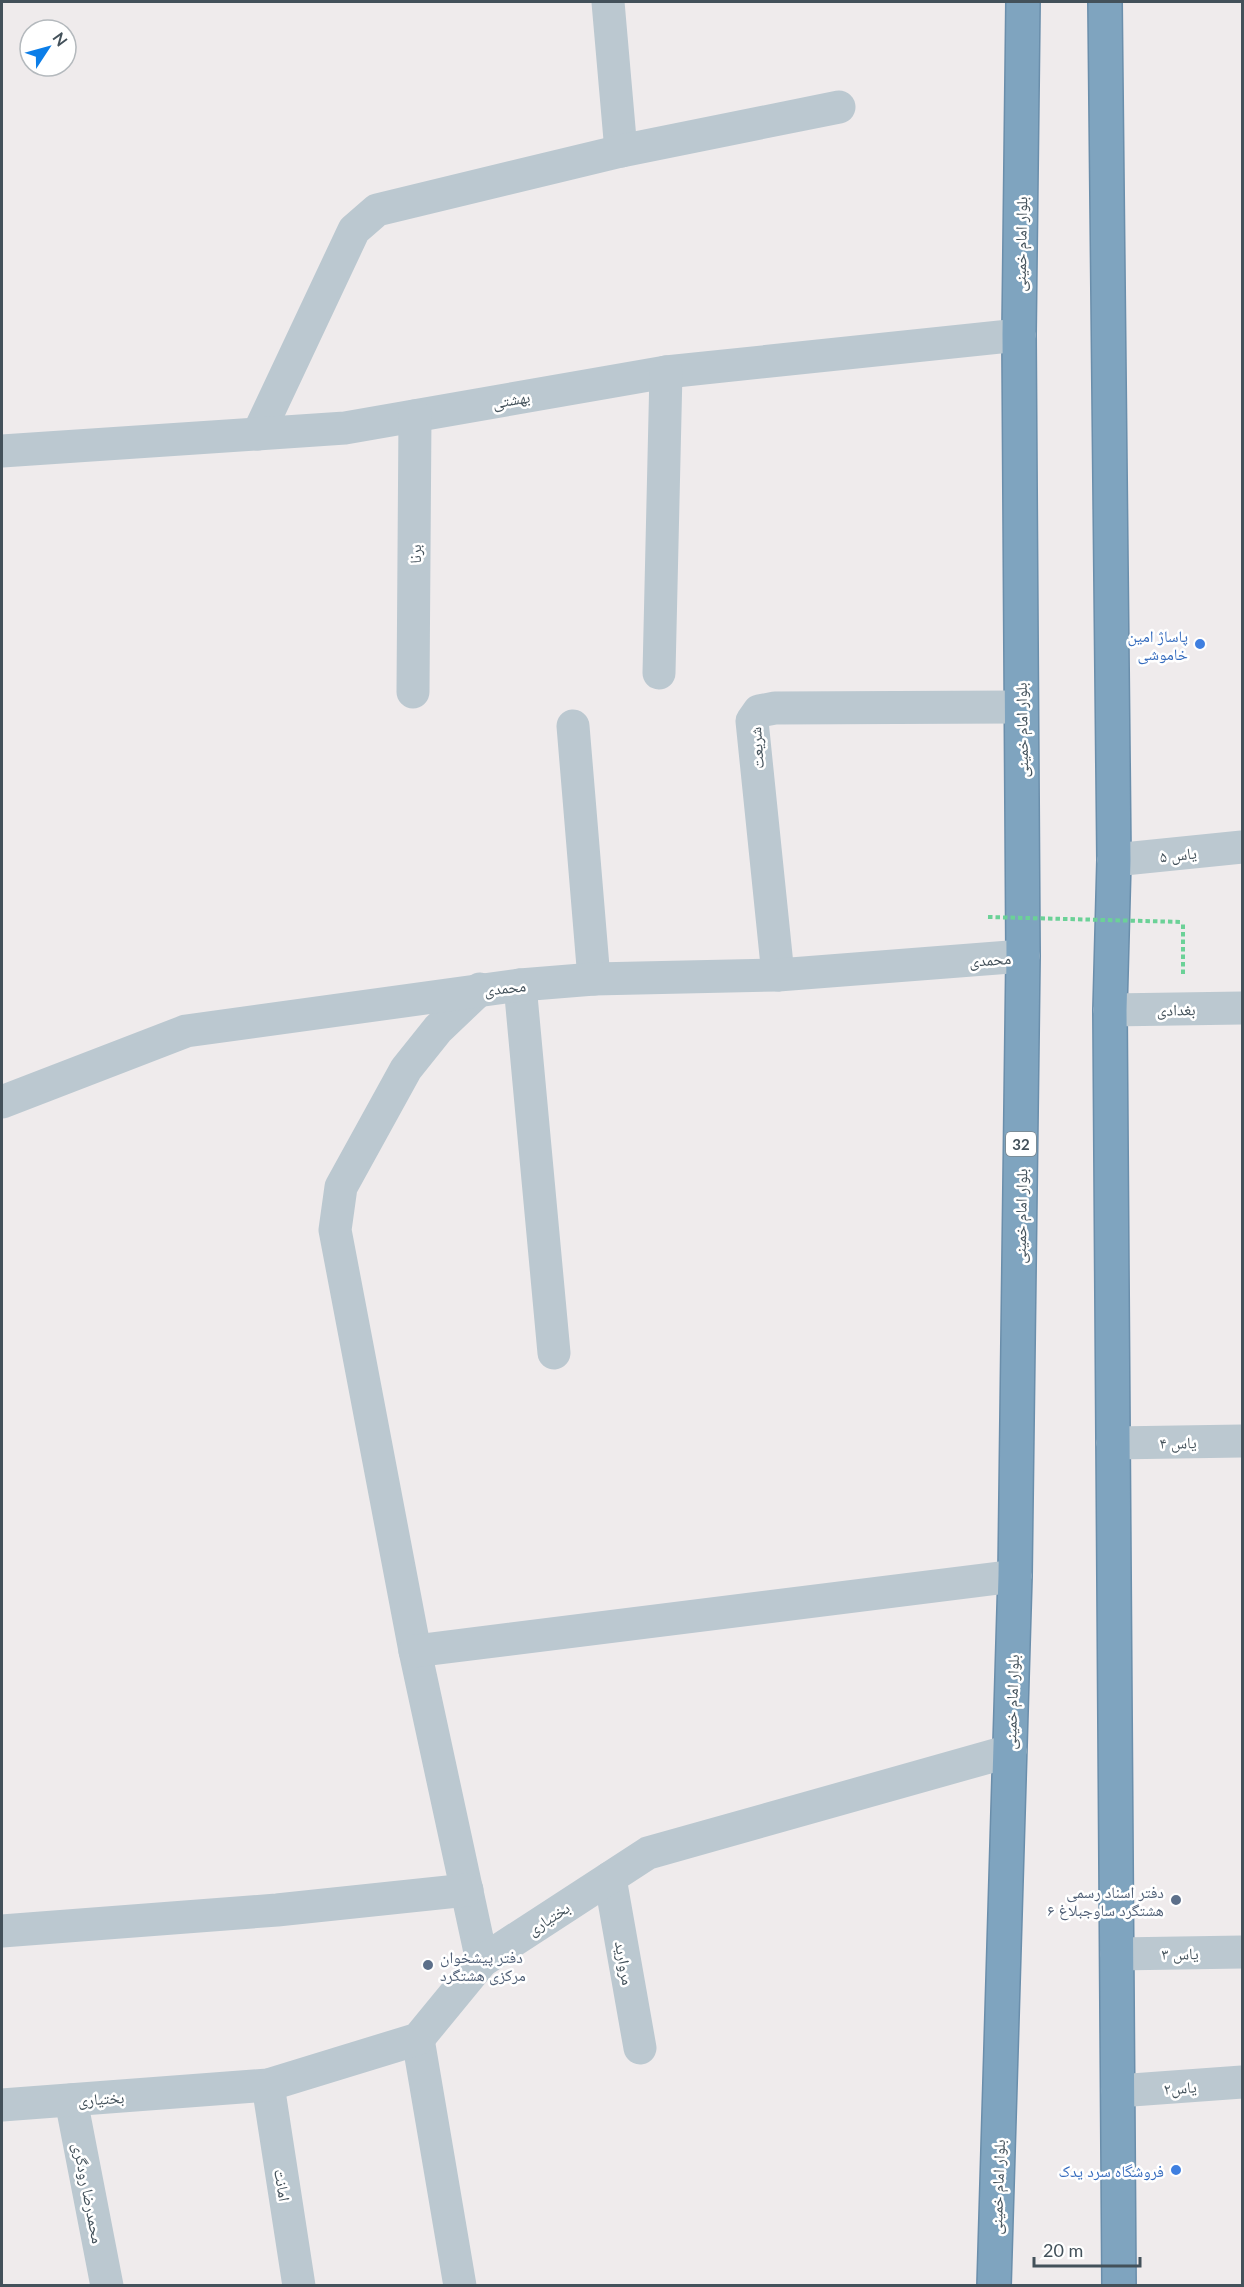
<svg xmlns="http://www.w3.org/2000/svg" width="1244" height="2287" font-family="Lato,'Noto Naskh Arabic',sans-serif">
  <style>
    .lines { fill: none; stroke-linecap: round; stroke-linejoin: round }
    .highway-casing { stroke: #6a8eab; stroke-width: 36 }
    .path { stroke: #6bd197; stroke-width: 4; stroke-dasharray: 4.5 3; stroke-linecap: butt }
    .minor { stroke: #bbc8d0; stroke-width: 33 }
    .highway { stroke: #7fa4bf; stroke-width: 33 }
    .path-bridge { stroke: #6bd197; stroke-width: 4; stroke-dasharray: 4.5 3; stroke-linecap: butt }
    .shop-dot { fill: #3f7fe0; stroke: #fff; stroke-width: 2 }
    .service-dot { fill: #5c6f8a; stroke: #fff; stroke-width: 2 }
    .labels { text-anchor: middle; dominant-baseline: central; stroke-width: 5; stroke-linejoin: round; paint-order: stroke }
    .shield { fill: #fff; stroke: #7b858c; stroke-width: 1.5 }
    .shield-label { font-size: 15px; font-weight: bold; fill: #43515a }
    .street-label { font-size: 16px; fill: #43515a; stroke: #fff }
    .shop-label { font-size: 16px; fill: #366cbe; stroke: #fff; text-anchor: end }
    .service-label { font-size: 16px; fill: #4e5e75; stroke: #fff; text-anchor: end }
  </style>
  <rect width="100%" height="100%" fill="#efebec"/>
  <g class="lines">
    <!-- highway casing -->
    <g class="highway-casing">
      <g id="highway">
        <polyline points="1105,2 1114,860 1110,1010 1119,2286"/>
        <polyline points="994,2286 1015,1576 1023,956 1019,335 1023,2"/>
      </g>
    </g>
    <!-- path -->
    <polyline class="path" points="1183,974 1183,922"/>
    <!-- minor -->
    <g class="minor">
      <polyline points="608,2 621,151"/>
      <polyline points="258,434 354,230 377,210 621,151 839,107"/>
      <polyline points="2,451 345,428 666,372 1019,335"/>
      <polyline points="659,673 666,372"/>
      <polyline points="413,692 415,416"/>
      <polyline points="573,726 594,979"/>
      <polyline points="1114,860 1242,847"/>
      <polyline points="778,975 752,721 759,711 775,708 1020,707"/>
      <polyline points="520,985 554,1353"/>
      <polyline points="480,989 438,1029 406,1069 341,1187 335,1230 415,1651 482,1961"/>
      <polyline points="1110,1010 1242,1008"/>
      <polyline points="2,1102 186,1031 520,985 594,979 778,975 1023,956"/>
      <polyline points="1113,1443 1242,1441"/>
      <polyline points="415,1651 1015,1576"/>
      <polyline points="610,1878 640,2048"/>
      <polyline points="2,1931 277,1910 467,1890"/>
      <polyline points="1117,1954 1242,1952"/>
      <polyline points="418,2039 460,2286"/>
      <polyline points="268,2085 299,2286"/>
      <polyline points="1118,2091 1242,2082"/>
      <polyline points="71,2100 107,2286"/>
      <polyline points="2,2105 268,2085 418,2039 482,1961 648,1853 1010,1751"/>
    </g>
    <!-- highway -->
    <use href="#highway" class="highway"/>
    <!-- path-bridge -->
    <polyline class="path-bridge" points="988,917 1183,922"/>
  </g>
  <!-- markers -->
  <g class="shop-dot">
    <circle cx="1200" cy="644" r="6"/>
    <circle cx="1176" cy="2170" r="6"/>
  </g>
  <g class="service-dot">
    <circle cx="1176" cy="1900" r="6"/>
    <circle cx="428" cy="1965" r="6"/>
  </g>
  <g class="labels">
    <!-- shield labels -->
    <rect class="shield" x="1006" y="1132" width="30" height="24" rx="4.5"/>
    <g class="shield-label">
      <text x="1021" y="1144">32</text>
    </g>
    <!-- street labels -->
    <g class="street-label">
      <text transform="translate(1020 244) rotate(-89)">بلوار امام خمینی</text>
      <text transform="translate(511 399) rotate(-10)">بهشتی</text>
      <text transform="translate(414 554) rotate(-90)">برنا</text>
      <text transform="translate(1021 730) rotate(-91)">بلوار امام خمینی</text>
      <text transform="translate(756 748) rotate(-94)">شریعت</text>
      <text transform="translate(1178 854) rotate(-6)">یاس ۵</text>
      <text transform="translate(990 959) rotate(-4)">محمدی</text>
      <text transform="translate(505 987) rotate(-6)">محمدی</text>
      <text transform="translate(1176 1009) rotate(-1)">بغدادی</text>
      <text transform="translate(1020 1216) rotate(-89)">بلوار امام خمینی</text>
      <text transform="translate(1178 1442) rotate(-1)">یاس ۴</text>
      <text transform="translate(1011 1702) rotate(-88)">بلوار امام خمینی</text>
      <text transform="translate(548 1918) rotate(-33)">بختیاری</text>
      <text transform="translate(1180 1953) rotate(-1)">یاس ۳</text>
      <text transform="translate(625 1963) rotate(80)">مروارید</text>
      <text transform="translate(1180 2087) rotate(-4)">یاس۲</text>
      <text transform="translate(101 2098) rotate(-4)">بختیاری</text>
      <text transform="translate(283 2185) rotate(81)">امانت</text>
      <text transform="translate(997 2187) rotate(-88)">بلوار امام خمینی</text>
      <text transform="translate(89 2193) rotate(79)">محمدرضا رودگری</text>
    </g>
    <!-- shop labels -->
    <g class="shop-label">
      <text x="1188" y="635">پاساژ امین<tspan x="1188" dy="18">خاموشی</tspan></text>
      <text x="1164" y="2170">فروشگاه سرد یدک</text>
    </g>
    <!-- service labels -->
    <g class="service-label">
      <text x="1164" y="1891">دفتر اسناد رسمی<tspan x="1164" dy="18">۶ هشتگرد ساوجبلاغ</tspan></text>
      <text x="440" y="1956" text-anchor="start">دفتر پیشخوان<tspan x="440" dy="18">مرکزی هشتگرد</tspan></text>
    </g>
  </g>
  <!-- border -->
  <rect width="1244" height="2287" fill="none" stroke="#43515a" stroke-width="6"/>
  <!-- north arrow -->
  <g transform="translate(48 48) rotate(54)"><circle r="28" fill="#ffffff" stroke="#b4b9bd" stroke-width="1.5"/>
  <path d="M0-4.5L10 22L0 15L-10 22Z" fill="#0c7ee8"/>
  <text y="-9" font-size="16" font-weight="bold" text-anchor="middle" fill="#43515a">N</text>
  </g>
  <!-- scale -->
  <path d="M1034 2257v9h106v-9" fill="none" stroke="#43515a" stroke-width="3"/>
  <text x="1043" y="2257" font-size="18" fill="#43515a" stroke="#ffffff" stroke-width="4.5" paint-order="stroke">20 m</text>
</svg>
